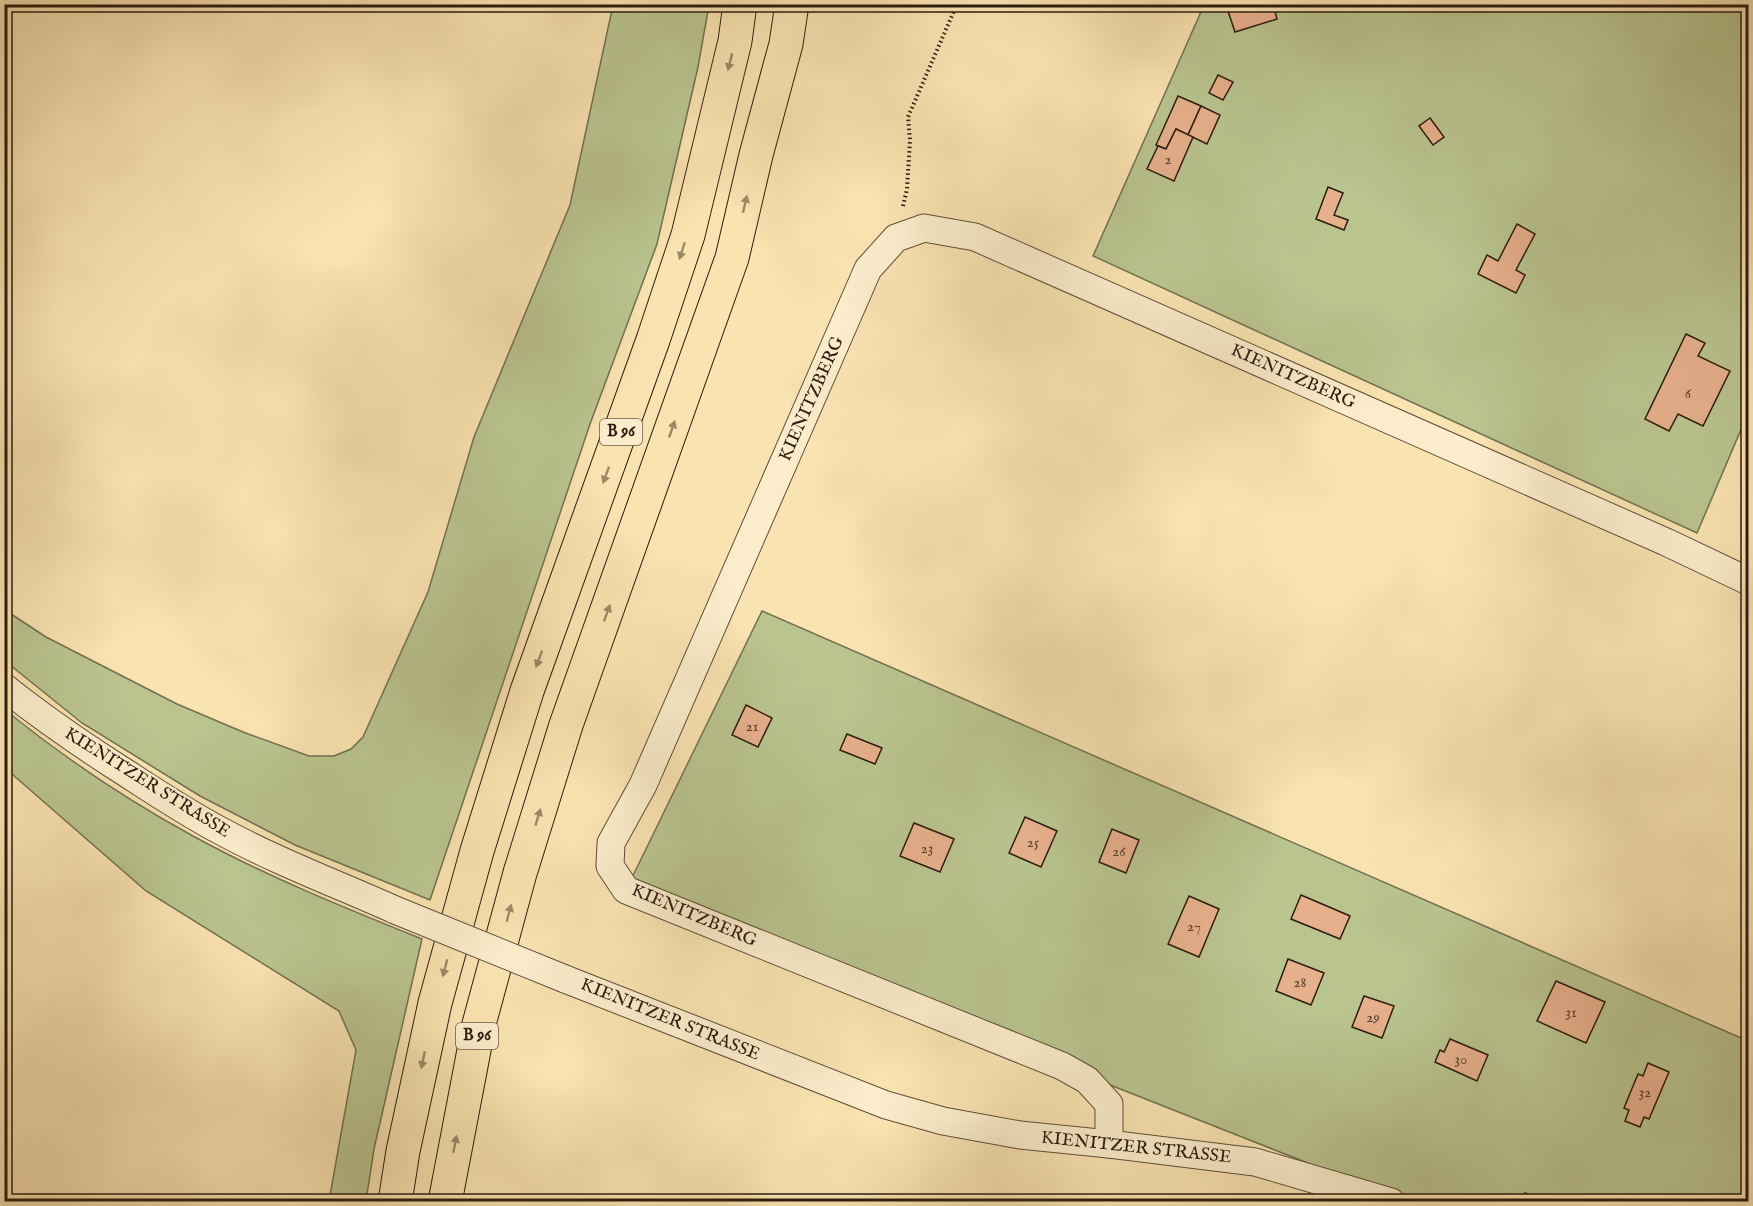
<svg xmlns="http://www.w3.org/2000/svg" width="1753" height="1206" font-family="'IM FELL English',serif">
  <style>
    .green { fill: #b9c48f; stroke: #727050; stroke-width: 1.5 }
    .building { fill: #e7b08d; stroke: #2c1c10; stroke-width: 1.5 }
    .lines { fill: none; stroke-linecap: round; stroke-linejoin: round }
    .street-casing { stroke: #5f4e38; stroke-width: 29 }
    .highway-casing { stroke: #2c1c10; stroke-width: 35 }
    .path { stroke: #2c1c10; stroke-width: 4; stroke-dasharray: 1.5 3; stroke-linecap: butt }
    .street { stroke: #fbedcc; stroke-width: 27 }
    .highway { stroke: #f9e3b1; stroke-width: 33 }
    .street-bridge-casing { stroke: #5f4e38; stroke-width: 29; stroke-linecap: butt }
    .street-bridge { stroke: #fbedcc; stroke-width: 27 }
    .oneway { fill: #9d8969 }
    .labels { text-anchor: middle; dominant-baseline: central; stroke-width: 4.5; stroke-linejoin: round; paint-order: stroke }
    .number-label { font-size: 15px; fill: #5b412f }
    .shield { fill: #fbedcc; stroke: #6a5b48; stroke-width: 1.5 }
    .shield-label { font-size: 16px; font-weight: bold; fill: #2c1c10 }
    .street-label { font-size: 18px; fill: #2c1c10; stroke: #fbedcc }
  </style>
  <rect width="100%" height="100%" fill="#f9e3b1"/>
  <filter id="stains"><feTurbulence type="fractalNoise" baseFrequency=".00333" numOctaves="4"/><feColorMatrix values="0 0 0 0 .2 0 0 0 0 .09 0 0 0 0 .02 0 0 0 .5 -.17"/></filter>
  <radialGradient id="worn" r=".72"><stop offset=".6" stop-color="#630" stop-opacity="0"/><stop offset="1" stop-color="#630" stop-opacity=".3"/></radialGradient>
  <!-- green -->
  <g class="green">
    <polygon points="613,5 709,5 698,67 657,244 590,424 430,900 295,845 200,796 82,723 5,661 5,610 46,637 177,704 243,732 309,756 334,756 351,749 363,737 428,592 474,437 570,205"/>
    <polygon points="1204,5 1748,5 1748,413 1697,533 1093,256"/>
    <polygon points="762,611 1748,1041 1748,1201 1404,1201 1062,1066 626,890"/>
    <path d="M4 709C63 757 127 800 193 836 266 876 345 908 422 939L374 1149 366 1201H329L356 1050 339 1011 146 891 5 768Z"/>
  </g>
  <!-- building -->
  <g class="building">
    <polygon points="1240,4 1273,4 1277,19 1235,32 1227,8"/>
    <polygon points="1218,75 1233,82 1223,100 1209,93"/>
    <polygon points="1178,96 1201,106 1188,135 1176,129 1166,149 1156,145"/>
    <polygon points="1201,106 1220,115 1207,144 1188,135"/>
    <polygon points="1430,118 1444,137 1433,145 1419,126"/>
    <polygon points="1176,129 1193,137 1174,181 1147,169 1158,146 1166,149"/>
    <polygon points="1328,187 1343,193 1334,215 1348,220 1344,230 1316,219"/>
    <polygon points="1517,224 1535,234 1516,270 1525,275 1516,293 1478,274 1487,255 1498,261"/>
    <polygon points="1686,334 1705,343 1698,356 1730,371 1703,426 1678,414 1669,431 1645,419"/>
    <polygon points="746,705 772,718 758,747 732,735"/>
    <polygon points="847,734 882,748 875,764 840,750"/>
    <polygon points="1025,817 1057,831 1041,867 1009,853"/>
    <polygon points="914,823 954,839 940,872 900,856"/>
    <polygon points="1112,829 1139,840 1126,873 1099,862"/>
    <polygon points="1301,895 1350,916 1340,939 1291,919"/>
    <polygon points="1189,896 1219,909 1199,957 1168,944"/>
    <polygon points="1288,959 1324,973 1311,1005 1276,991"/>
    <polygon points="1556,981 1605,1002 1586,1043 1537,1021"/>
    <polygon points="1364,996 1394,1006 1382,1038 1352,1027"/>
    <polygon points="1450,1039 1488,1055 1477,1081 1435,1062 1440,1050 1444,1052"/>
    <polygon points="1648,1063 1669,1072 1649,1119 1644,1117 1640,1127 1625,1121 1629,1110 1624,1108 1638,1074 1643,1076"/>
    <polygon points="1525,1193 1546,1201 1522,1202"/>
  </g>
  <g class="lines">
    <!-- street casing -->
    <g class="street-casing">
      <g id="street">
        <path d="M4 687C39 715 75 740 112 764 148 787 183 811 221 831 276 861 337 884 395 910"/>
        <polyline points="565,979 886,1105 943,1121 1020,1135 1109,1144 1255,1162 1391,1202"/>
        <polyline points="1109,1144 1109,1104 1087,1080 1062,1066 626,890 610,866 611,843 643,785 868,269 896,238 924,228 975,237 1666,542 1748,581"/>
      </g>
    </g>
    <!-- highway casing -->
    <g class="highway-casing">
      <g id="highway">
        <polyline points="395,1202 403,1151 435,1003 477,851 527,691 653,340 688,235 735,41 740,4"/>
        <polyline points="445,1202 479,1024 520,873 566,725 732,258 756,155 786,44 792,4"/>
      </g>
    </g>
    <!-- path -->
    <polyline class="path" points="903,206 907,189 910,140 908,117 957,4"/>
    <!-- street -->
    <use href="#street" class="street"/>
    <!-- highway -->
    <use href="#highway" class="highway"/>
    <!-- street-bridge casing -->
    <g class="street-bridge-casing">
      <polyline id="street-bridge" points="395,910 565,979"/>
    </g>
    <!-- street-bridge -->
    <use href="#street-bridge" class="street-bridge"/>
  </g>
  <!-- one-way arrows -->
  <defs><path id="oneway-solid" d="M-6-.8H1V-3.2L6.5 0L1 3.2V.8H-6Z" transform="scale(1.5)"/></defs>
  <g class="oneway">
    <use href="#oneway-solid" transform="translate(730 62) rotate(104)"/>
    <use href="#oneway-solid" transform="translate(745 204) rotate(-77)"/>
    <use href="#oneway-solid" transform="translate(682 251) rotate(108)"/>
    <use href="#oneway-solid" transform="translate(672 429) rotate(-71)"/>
    <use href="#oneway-solid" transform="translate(606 475) rotate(110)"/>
    <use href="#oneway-solid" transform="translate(607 613) rotate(-70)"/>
    <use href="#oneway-solid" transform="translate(539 659) rotate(110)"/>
    <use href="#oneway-solid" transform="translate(538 817) rotate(-73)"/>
    <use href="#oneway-solid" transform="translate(509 913) rotate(-75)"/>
    <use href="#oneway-solid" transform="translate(445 968) rotate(105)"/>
    <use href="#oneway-solid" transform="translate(423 1060) rotate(102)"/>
    <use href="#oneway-solid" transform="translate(455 1144) rotate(-79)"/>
  </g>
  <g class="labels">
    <!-- number labels -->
    <g class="number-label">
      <text x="1168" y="159">2</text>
      <text x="1688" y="393">6</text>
      <text x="752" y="726">21</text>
      <text x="1033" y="842">25</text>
      <text x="927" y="848">23</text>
      <text x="1119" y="851">26</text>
      <text x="1194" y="926">27</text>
      <text x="1300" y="982">28</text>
      <text x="1571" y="1012">31</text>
      <text x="1373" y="1017">29</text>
      <text x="1461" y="1059">30</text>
      <text x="1645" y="1092">32</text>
    </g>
    <!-- shield labels -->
    <g class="shield">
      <rect x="600" y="419" width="42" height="26" rx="4.5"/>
      <rect x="456" y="1023" width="42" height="26" rx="4.5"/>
    </g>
    <g class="shield-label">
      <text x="621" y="432">B 96</text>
      <text x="477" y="1036">B 96</text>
    </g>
    <!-- street labels -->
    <g class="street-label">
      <text transform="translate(1293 377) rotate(24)">KIENITZBERG</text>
      <text transform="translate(812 399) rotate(-66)">KIENITZBERG</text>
      <text transform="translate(147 783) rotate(32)">KIENITZER STRASSE</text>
      <text transform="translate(694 916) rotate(23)">KIENITZBERG</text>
      <text transform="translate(670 1020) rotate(22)">KIENITZER STRASSE</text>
      <text transform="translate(1136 1148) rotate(6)">KIENITZER STRASSE</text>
    </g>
  </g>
  <!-- margin -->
  <rect width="1753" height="1206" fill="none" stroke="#f9e3b1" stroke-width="24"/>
  <rect x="6" y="6" width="1741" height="1194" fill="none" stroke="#2c1c10" stroke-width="3"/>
  <rect x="12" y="12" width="1729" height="1182" fill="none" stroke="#2c1c10" stroke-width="1.5"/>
  <rect width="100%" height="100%" filter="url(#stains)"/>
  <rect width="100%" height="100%" fill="url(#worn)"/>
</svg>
